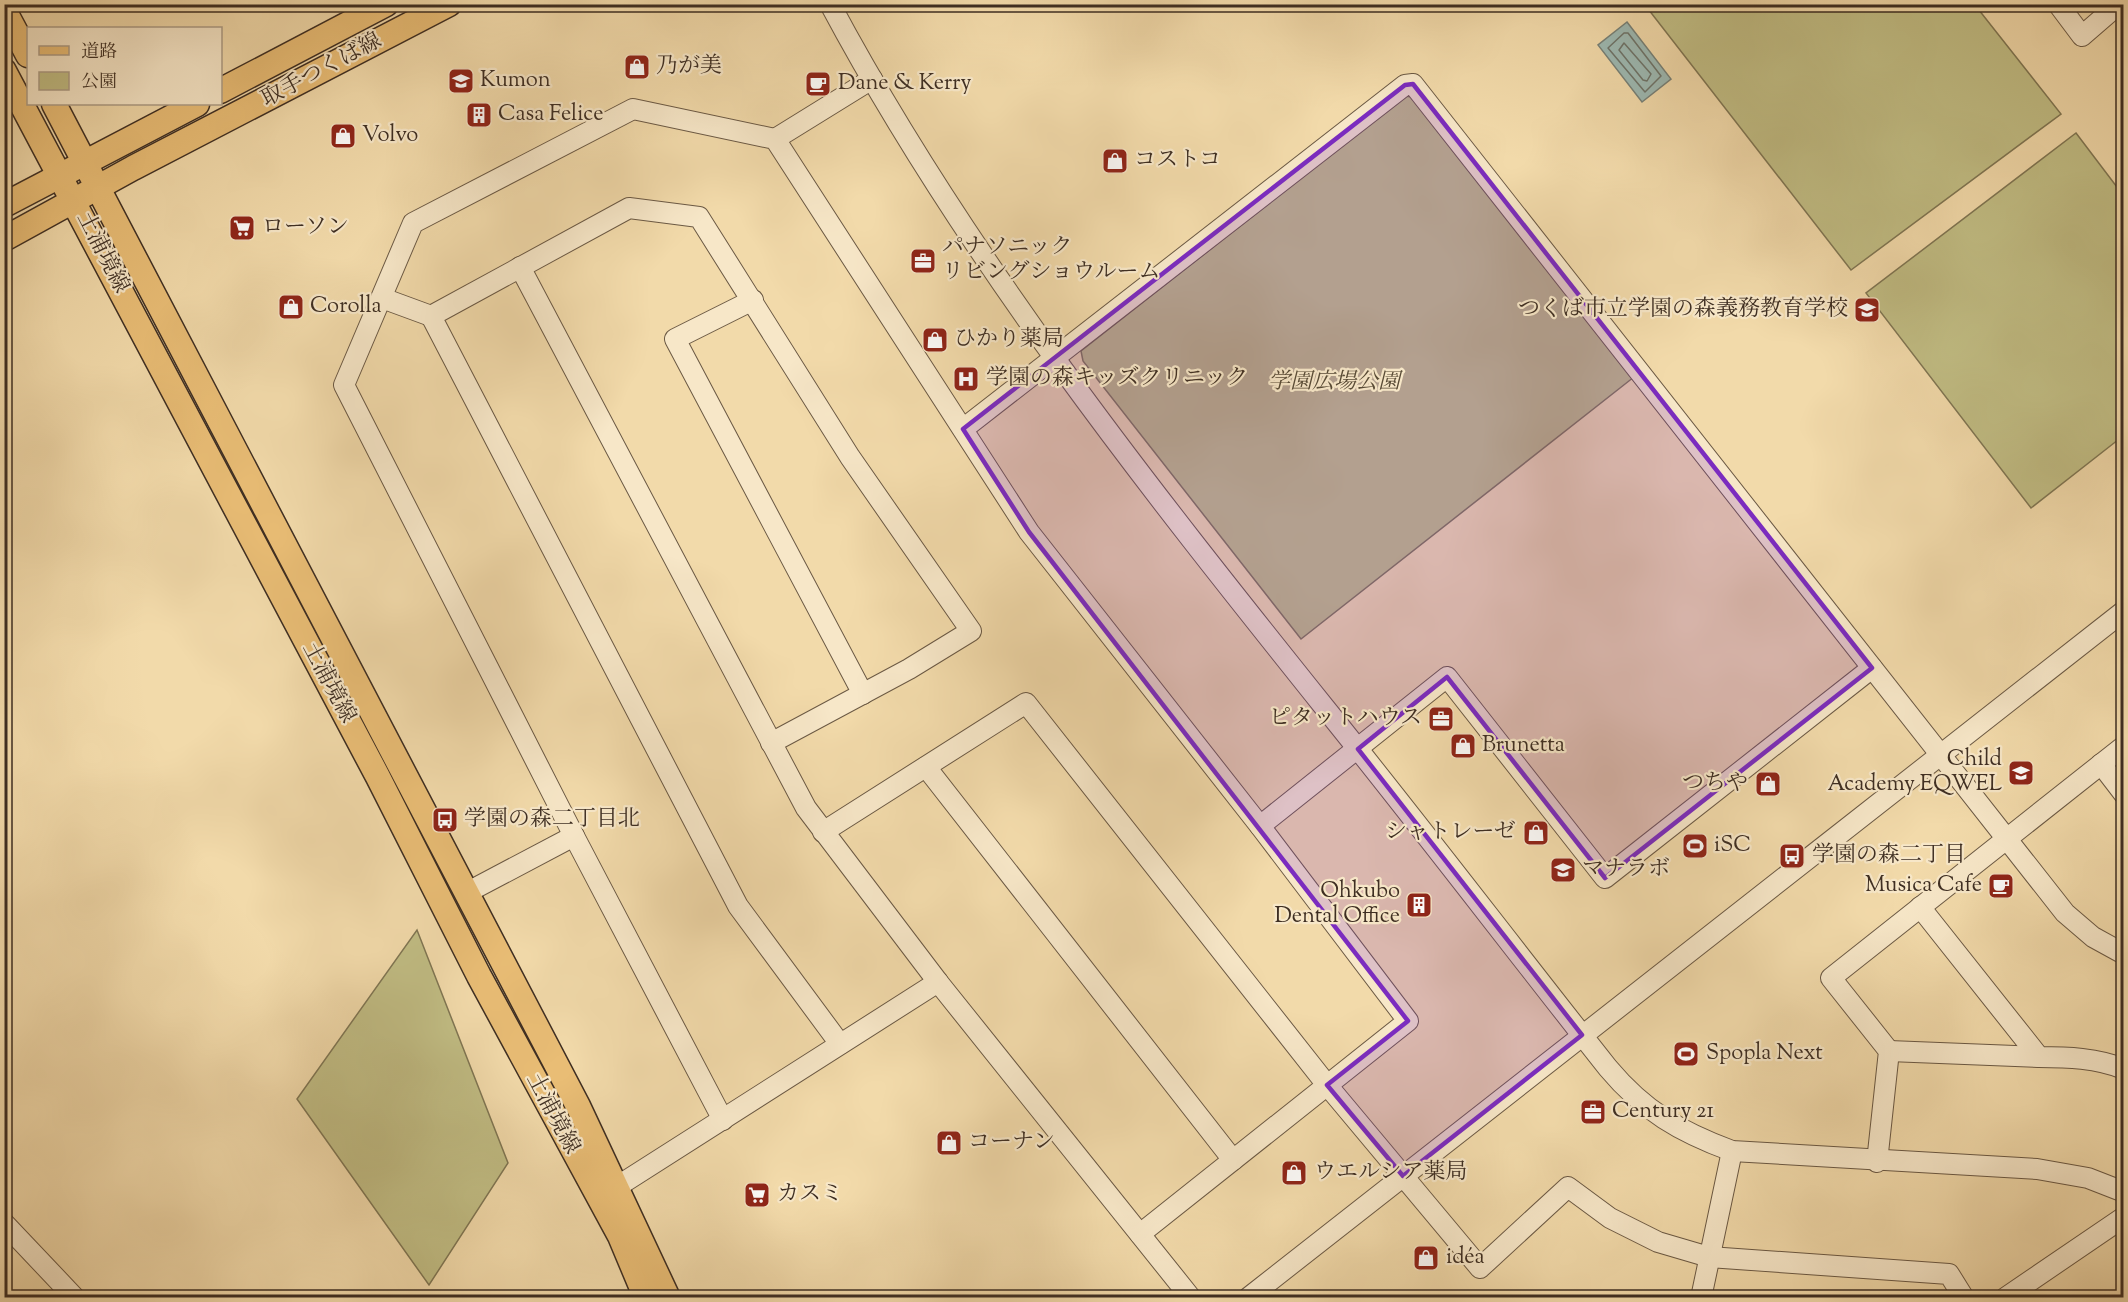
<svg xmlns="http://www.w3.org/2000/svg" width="2128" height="1302" font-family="'Sorts Mill Goudy','Noto Serif JP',serif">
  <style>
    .green { fill: #c1bd84; stroke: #807653; stroke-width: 1.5 }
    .water { fill: #9db9b2; stroke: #778178; stroke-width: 1.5 }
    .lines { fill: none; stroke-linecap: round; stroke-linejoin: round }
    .shore { stroke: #6e746a; stroke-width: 1.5 }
    .minor-casing { stroke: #6b5944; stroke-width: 22 }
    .major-casing { stroke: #3e2e22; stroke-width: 27 }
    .minor { stroke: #f7e7c8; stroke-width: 20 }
    .major { stroke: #e9bd75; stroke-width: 24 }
    .marked { fill: #7b2cbf; fill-opacity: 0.2; stroke: #7b2cbf; stroke-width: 4.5; stroke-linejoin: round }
    .labels { text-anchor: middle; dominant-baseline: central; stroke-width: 4.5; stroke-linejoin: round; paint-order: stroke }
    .poi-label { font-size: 22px; fill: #3e2e22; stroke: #f7e7c8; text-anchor: start }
    .street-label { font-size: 22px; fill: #3e2e22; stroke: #f7e7c8 }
    .park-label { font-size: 22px; font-style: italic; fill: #584b36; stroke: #f7e7c8 }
  </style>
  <rect width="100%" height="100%" fill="#f2daaa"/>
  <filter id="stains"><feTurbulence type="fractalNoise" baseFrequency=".00333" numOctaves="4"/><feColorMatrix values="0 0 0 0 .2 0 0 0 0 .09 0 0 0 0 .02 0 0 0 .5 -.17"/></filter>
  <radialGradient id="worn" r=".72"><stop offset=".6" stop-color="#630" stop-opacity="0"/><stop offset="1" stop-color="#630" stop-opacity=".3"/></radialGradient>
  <!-- green -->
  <g class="green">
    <polygon points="1645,5 1975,5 2061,114 1851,270"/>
    <polygon points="1405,96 1412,97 1634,377 1301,639 1083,361 1081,351"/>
    <polygon points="2076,133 2123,195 2123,436 2031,508 1866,293"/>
    <polygon points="417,930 508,1163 429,1285 297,1099"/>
  </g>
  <!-- water -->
  <polygon class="water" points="1627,22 1671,79 1642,102 1598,45"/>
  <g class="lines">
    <!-- shore -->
    <g class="shore">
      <polygon points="1624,33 1628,33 1661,76 1645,92 1608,48"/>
      <polygon points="1624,43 1651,74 1647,81 1643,80 1619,50"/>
    </g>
    <!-- minor casing -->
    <g class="minor-casing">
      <g id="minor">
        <path d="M830 4C964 255 1148 487 1325 708 1421 827 1513 948 1608 1068 1644 1111 1680 1132 1732 1151L2037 1169 2088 1178 2124 1192"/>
        <polyline points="2058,4 2082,36 2119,4"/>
        <polyline points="775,139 872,79"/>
        <polyline points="520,267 806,808 938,982 1191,1298"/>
        <polyline points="382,298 431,316"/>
        <polyline points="753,300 675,339 863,694"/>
        <polyline points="963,429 1405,85 1413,84 2065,913 2093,937 2124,954"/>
        <polyline points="771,743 909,669 971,631 850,457 699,217 629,208 431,316 738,906 840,1044"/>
        <polyline points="2101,764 2124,794"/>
        <polyline points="926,767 1233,1160"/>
        <polyline points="1260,826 1447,677 1605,878 1872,668"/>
        <polyline points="823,832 1026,703 1327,1085 1480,1268 1568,1187 1610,1218 1658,1242 1709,1257 1949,1274 1964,1298"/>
        <polyline points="466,893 574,836"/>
        <path d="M1920 907 2039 1057C2067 1057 2097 1058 2124 1069"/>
        <polyline points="1889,1051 2039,1057"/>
        <polyline points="723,1120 574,836 344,385 413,223 633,109 775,139 1029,532 1260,826 1408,1021 1140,1234"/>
        <polyline points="1877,1162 1889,1051 1831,978 2124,746"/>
        <polyline points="618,1186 938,982"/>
        <polyline points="4,1223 75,1298"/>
        <polyline points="1248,1298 2124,611"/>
        <polyline points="1701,1298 1732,1151"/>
        <polyline points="2005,1298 2124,1217"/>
      </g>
    </g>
    <!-- major casing -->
    <g class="major-casing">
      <g id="major">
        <polyline points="4,10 28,55"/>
        <polyline points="4,71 378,777 479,976 620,1236 646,1298"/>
        <polyline points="220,91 386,4"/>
        <polyline points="54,104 578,1106 668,1298"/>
        <polyline points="4,205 197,104"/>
        <polyline points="4,239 133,168 449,4"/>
      </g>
    </g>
    <!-- minor -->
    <use href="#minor" class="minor"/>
    <!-- major -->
    <use href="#major" class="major"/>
  </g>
  <!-- marked area -->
  <path class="marked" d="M1413 84 1872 668 1605 878 1447 677 1358 749 1582 1035 1403 1176 1327 1085 1408 1021 1029 532 963 429 1405 85Z"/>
  <!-- icons -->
  <defs>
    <g id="shop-square" transform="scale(1.35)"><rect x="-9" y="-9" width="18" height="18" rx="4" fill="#8f2418" stroke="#f7e7c8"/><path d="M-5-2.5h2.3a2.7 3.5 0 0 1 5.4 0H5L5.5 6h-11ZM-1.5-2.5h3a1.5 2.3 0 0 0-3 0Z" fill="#fff"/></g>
    <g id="school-square" transform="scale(1.35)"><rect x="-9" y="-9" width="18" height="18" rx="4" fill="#8f2418" stroke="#f7e7c8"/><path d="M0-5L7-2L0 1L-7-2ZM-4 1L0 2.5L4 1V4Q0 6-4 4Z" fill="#fff"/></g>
    <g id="cafe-square" transform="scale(1.35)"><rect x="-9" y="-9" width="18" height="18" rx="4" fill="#8f2418" stroke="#f7e7c8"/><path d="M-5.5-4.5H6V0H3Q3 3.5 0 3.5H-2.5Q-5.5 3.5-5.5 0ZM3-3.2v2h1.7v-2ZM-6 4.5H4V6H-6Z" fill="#fff"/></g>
    <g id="building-square" transform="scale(1.35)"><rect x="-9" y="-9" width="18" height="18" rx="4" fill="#8f2418" stroke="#f7e7c8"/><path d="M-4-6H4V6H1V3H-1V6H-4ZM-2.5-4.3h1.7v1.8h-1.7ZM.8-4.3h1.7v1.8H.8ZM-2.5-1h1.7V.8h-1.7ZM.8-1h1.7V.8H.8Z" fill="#fff"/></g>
    <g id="supermarket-square" transform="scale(1.35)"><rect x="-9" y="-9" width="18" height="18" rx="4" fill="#8f2418" stroke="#f7e7c8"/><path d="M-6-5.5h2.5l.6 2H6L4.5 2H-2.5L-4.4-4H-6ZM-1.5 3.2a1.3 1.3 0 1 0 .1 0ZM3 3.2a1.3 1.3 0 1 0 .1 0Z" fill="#fff"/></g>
    <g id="office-square" transform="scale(1.35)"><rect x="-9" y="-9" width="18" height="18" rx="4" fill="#8f2418" stroke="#f7e7c8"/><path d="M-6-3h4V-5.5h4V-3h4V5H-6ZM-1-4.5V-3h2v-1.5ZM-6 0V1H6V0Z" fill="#fff"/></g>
    <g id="hospital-square" transform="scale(1.35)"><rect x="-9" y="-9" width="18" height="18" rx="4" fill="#8f2418" stroke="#f7e7c8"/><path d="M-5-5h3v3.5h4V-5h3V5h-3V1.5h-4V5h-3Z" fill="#fff"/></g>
    <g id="bus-square" transform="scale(1.35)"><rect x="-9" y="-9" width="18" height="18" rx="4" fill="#8f2418" stroke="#f7e7c8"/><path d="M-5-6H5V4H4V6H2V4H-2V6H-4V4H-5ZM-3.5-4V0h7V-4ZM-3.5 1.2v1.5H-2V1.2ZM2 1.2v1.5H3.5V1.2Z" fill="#fff"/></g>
    <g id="stadium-square" transform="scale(1.35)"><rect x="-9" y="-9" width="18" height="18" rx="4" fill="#8f2418" stroke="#f7e7c8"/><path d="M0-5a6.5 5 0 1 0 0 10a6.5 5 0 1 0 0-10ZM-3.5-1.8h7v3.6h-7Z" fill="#fff"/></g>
  </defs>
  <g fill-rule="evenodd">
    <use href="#shop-square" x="637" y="67"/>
    <use href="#school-square" x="461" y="81"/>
    <use href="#cafe-square" x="818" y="84"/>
    <use href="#building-square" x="479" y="115"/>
    <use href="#shop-square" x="343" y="136"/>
    <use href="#shop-square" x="1115" y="161"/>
    <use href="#supermarket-square" x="242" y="228"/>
    <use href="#office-square" x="923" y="261"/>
    <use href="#shop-square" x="291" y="307"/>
    <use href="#school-square" x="1867" y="310"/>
    <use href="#shop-square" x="935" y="340"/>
    <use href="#hospital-square" x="966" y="379"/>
    <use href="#office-square" x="1441" y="719"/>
    <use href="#shop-square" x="1463" y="746"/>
    <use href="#school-square" x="2021" y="773"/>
    <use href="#shop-square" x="1768" y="784"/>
    <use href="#bus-square" x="445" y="820"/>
    <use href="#shop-square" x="1536" y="833"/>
    <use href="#stadium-square" x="1695" y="846"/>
    <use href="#bus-square" x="1792" y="856"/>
    <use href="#school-square" x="1563" y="870"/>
    <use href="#cafe-square" x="2001" y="886"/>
    <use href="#building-square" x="1419" y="905"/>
    <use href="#stadium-square" x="1686" y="1054"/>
    <use href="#office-square" x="1593" y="1112"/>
    <use href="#shop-square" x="949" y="1143"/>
    <use href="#shop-square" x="1294" y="1173"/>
    <use href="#supermarket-square" x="757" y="1195"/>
    <use href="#shop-square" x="1426" y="1258"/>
  </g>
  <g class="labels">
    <!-- poi labels -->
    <g class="poi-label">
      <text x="656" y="67">乃が美</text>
      <text x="480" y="81">Kumon</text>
      <text x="838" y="84">Dane &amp; Kerry</text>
      <text x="498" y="115">Casa Felice</text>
      <text x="362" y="136">Volvo</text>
      <text x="1134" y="161">コストコ</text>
      <text x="262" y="228">ローソン</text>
      <text x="942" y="248">パナソニック<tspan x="942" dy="25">リビングショウルーム</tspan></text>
      <text x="310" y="307">Corolla</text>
      <text x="1848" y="310" text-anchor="end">つくば市立学園の森義務教育学校</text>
      <text x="954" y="340">ひかり薬局</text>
      <text x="986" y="379">学園の森キッズクリニック</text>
      <text x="1422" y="719" text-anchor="end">ピタットハウス</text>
      <text x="1482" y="746">Brunetta</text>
      <text x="2002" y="760" text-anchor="end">Child<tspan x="2002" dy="25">Academy EQWEL</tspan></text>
      <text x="1748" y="784" text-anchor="end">つちや</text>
      <text x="464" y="820">学園の森二丁目北</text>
      <text x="1516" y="833" text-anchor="end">シャトレーゼ</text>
      <text x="1714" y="846">iSC</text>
      <text x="1812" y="856">学園の森二丁目</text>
      <text x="1582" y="870">マナラボ</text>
      <text x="1982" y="886" text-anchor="end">Musica Cafe</text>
      <text x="1400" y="892" text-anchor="end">Ohkubo<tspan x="1400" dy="25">Dental Office</tspan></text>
      <text x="1706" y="1054">Spopla Next</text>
      <text x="1612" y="1112">Century 21</text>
      <text x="968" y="1143">コーナン</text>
      <text x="1314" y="1173">ウエルシア薬局</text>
      <text x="777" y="1195">カスミ</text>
      <text x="1446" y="1258">idéa</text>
    </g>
    <!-- street labels -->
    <g class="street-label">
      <text transform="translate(322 71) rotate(-28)">取手つくば線</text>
      <text transform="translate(102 253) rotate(63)">土浦境線</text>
      <text transform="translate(328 683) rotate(62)">土浦境線</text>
      <text transform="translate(552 1114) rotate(62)">土浦境線</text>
    </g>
    <!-- park labels -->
    <g class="park-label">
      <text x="1334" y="383">学園広場公園</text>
    </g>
  </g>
  <!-- margin -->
  <rect width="2128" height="1302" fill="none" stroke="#f2daaa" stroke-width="24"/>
  <rect x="6" y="6" width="2116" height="1290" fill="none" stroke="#3e2e22" stroke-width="3"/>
  <rect x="12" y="12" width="2104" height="1278" fill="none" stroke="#3e2e22" stroke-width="1.5"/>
  <!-- legend -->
  <rect x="27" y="27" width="195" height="78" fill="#f7e7c8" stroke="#ad9d86" stroke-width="1.5"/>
  <rect x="39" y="46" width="30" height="9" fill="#e9bd75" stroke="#ad9d86" stroke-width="1.5"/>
  <text x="81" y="57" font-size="18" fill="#3e2e22">道路</text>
  <rect x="39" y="72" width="30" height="18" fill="#c1bd84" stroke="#ad9d86" stroke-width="1.5"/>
  <text x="81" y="87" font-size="18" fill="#3e2e22">公園</text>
  <rect width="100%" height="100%" filter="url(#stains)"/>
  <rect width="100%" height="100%" fill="url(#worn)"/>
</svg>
